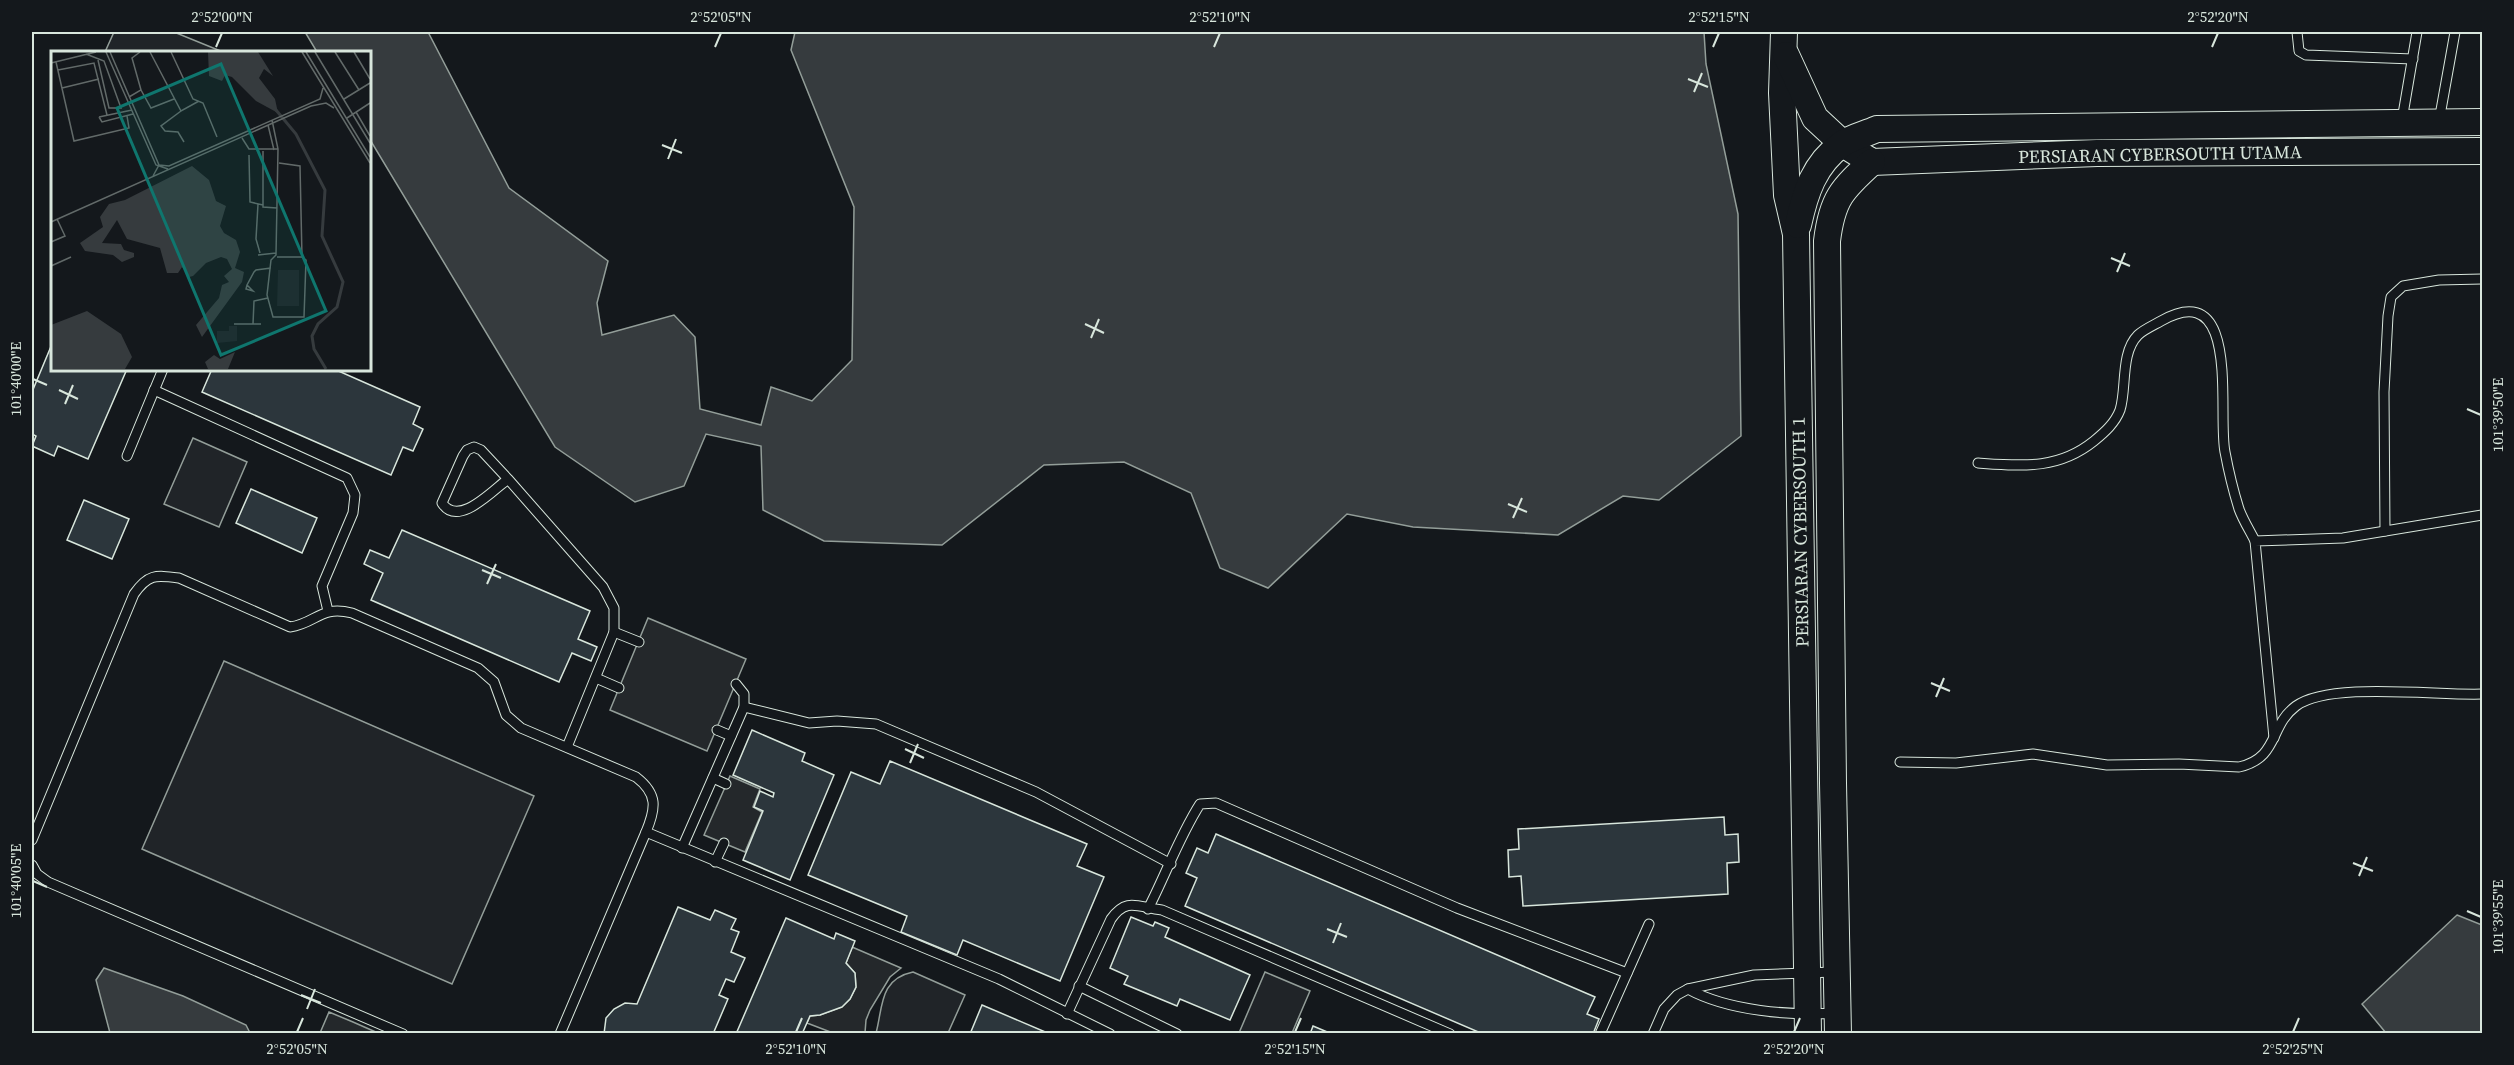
<svg xmlns="http://www.w3.org/2000/svg" width="2514" height="1065" font-family="'Source Serif 4',serif">
  <style>
    .green { fill: #202428; stroke: #939e99; stroke-width: 1.5 }
    .parking { fill: #24282b; stroke: #939e99; stroke-width: 1.5 }
    .water { fill: #363b3e; stroke: #939e99; stroke-width: 1.5 }
    .building { fill: #2c363c; stroke: #d8e6dc; stroke-width: 1.5 }
    .lines { fill: none; stroke-linecap: round; stroke-linejoin: round }
    .lane-casing { stroke: #d8e6dc; stroke-width: 11 }
    .secondary-casing { stroke: #d8e6dc; stroke-width: 28 }
    .lane { stroke: #14181c; stroke-width: 9 }
    .secondary { stroke: #14181c; stroke-width: 26 }
    .ticks { fill: none; stroke: #d8e6dc; stroke-width: 2 }
    .labels { text-anchor: middle; dominant-baseline: central; stroke-width: 4.5; stroke-linejoin: round; paint-order: stroke }
    .street-label { font-size: 18px; fill: #d8e6dc; stroke: #14181c }
    .inset-river { fill: none; stroke: #363b3e; stroke-width: 3 }
    .inset-road { fill: none; stroke: #626a69; stroke-width: 1.5 }
    .view { fill: #0f766e; fill-opacity: 0.15; stroke: #0f766e; stroke-width: 3 }
    .inset-edge { fill: none; stroke: #d8e6dc; stroke-width: 3 }
    .neatline { fill: none; stroke: #d8e6dc; stroke-width: 2 }
    .ticks-label { font-size: 15px; text-anchor: middle; fill: #d8e6dc }
  </style>
  <rect width="100%" height="100%" fill="#14181c"/>
  <!-- green -->
  <g class="green">
    <polygon points="114,32 174,32 223,52 105,52"/>
    <polygon points="193,438 247,462 219,527 164,504"/>
    <polygon points="224,661 534,796 452,984 142,849"/>
    <path d="M913 972 965 995 948 1033H876C883 1007 879 979 913 972Z"/>
    <polygon points="1265,972 1310,991 1292,1033 1239,1033"/>
  </g>
  <!-- parking -->
  <g class="parking">
    <polygon points="648,618 746,659 707,751 610,710"/>
    <polygon points="730,776 760,789 753,807 762,812 745,852 704,835"/>
    <polygon points="852,947 901,968 890,977 870,1010 866,1020 865,1033 833,1033 807,1023 810,1016 820,1015 841,1007 850,999 856,987 855,973 846,963"/>
    <polygon points="329,1012 353,1022 378,1033 320,1033"/>
  </g>
  <!-- water -->
  <g class="water">
    <polygon points="305,32 428,32 509,188 608,261 597,303 602,335 674,315 695,337 700,409 761,425 771,387 812,401 852,360 854,207 791,50 795,32 1704,32 1706,64 1738,214 1741,436 1659,500 1623,496 1558,535 1413,527 1347,514 1268,588 1220,568 1191,493 1124,462 1044,465 942,545 824,541 763,510 761,446 706,434 684,486 635,502 555,447 369,138 369,52 317,52"/>
    <polygon points="2457,915 2482,925 2482,1033 2386,1033 2362,1004"/>
    <polygon points="104,968 183,996 246,1025 250,1033 110,1033 96,980"/>
  </g>
  <!-- building -->
  <g class="building">
    <polygon points="52,344 52,369 127,369 88,459 58,446 54,456 32,446 36,436 32,434 32,392"/>
    <polygon points="212,369 334,369 420,407 413,424 423,429 413,451 403,447 391,475 202,392"/>
    <polygon points="251,489 317,518 302,553 236,523"/>
    <polygon points="84,500 129,519 112,559 67,540"/>
    <polygon points="402,530 590,611 578,639 597,647 591,661 572,653 559,682 371,600 383,573 364,564 370,550 389,558"/>
    <polygon points="752,730 805,753 802,761 834,775 790,880 743,860 763,811 754,807 760,791 773,797 774,793 733,775"/>
    <polygon points="890,761 1087,844 1077,866 1104,877 1060,981 963,940 957,955 901,932 907,916 808,875 851,772 880,784"/>
    <polygon points="1724,817 1725,835 1738,834 1739,862 1727,863 1728,894 1523,906 1521,876 1509,877 1508,850 1519,849 1518,829"/>
    <polygon points="1216,834 1595,997 1587,1014 1599,1019 1593,1034 1483,1034 1185,906 1197,878 1186,873 1197,848 1208,853"/>
    <polygon points="678,907 710,920 715,910 736,919 731,929 739,932 731,952 745,958 734,982 726,979 719,995 728,999 713,1034 604,1034 606,1018 614,1009 625,1003 637,1004"/>
    <polygon points="1131,917 1153,926 1155,922 1169,928 1165,937 1250,975 1230,1020 1180,999 1177,1006 1124,984 1128,976 1110,968"/>
    <polygon points="786,918 834,939 836,933 855,941 846,963 855,973 856,987 850,999 842,1007 820,1015 810,1016 802,1034 736,1034"/>
    <polygon points="982,1005 1050,1034 970,1034"/>
    <polygon points="1313,1026 1332,1034 1310,1034"/>
  </g>
  <g class="lines">
    <!-- lane casing -->
    <g class="lane-casing">
      <g id="lane">
        <polyline points="2297,32 2299,51 2306,55 2413,59"/>
        <polyline points="2402,120 2417,32"/>
        <polyline points="2439,121 2455,32"/>
        <polyline points="154,390 347,478 355,495 353,513 322,586 328,611"/>
        <polyline points="127,456 163,369"/>
        <path d="M1978 463C2022 466 2058 470 2094 441 2105 432 2115 423 2120 410 2127 388 2120 353 2138 335 2143 330 2154 325 2161 321 2242 275 2217 414 2225 452 2228 468 2234 493 2239 509 2243 520 2250 531 2255 541"/>
        <path d="M508 479C492 491 458 528 442 503L463 456 467 450 474 447 481 450 508 479 603 587 614 608V632L567 747"/>
        <polyline points="2385,531 2384,392 2388,316 2391,297 2403,286 2439,280 2482,279"/>
        <polyline points="614,632 639,642"/>
        <polyline points="596,678 619,688"/>
        <polyline points="744,707 809,723 837,721 876,724 1036,792 1171,864"/>
        <polyline points="717,730 731,736"/>
        <polyline points="2274,738 2255,541 2343,538 2482,515"/>
        <path d="M1900 762 1956 763 2033 754 2107 765 2179 764 2239 767C2279 758 2269 726 2296 706 2330 681 2439 696 2482 694"/>
        <polyline points="713,778 726,784"/>
        <path d="M32 840 134 594C148 574 155 575 179 578L290 627C317 623 320 605 352 613L478 668 494 682 506 715 521 728 636 777C658 794 656 808 646 832L999 979 1110 1034"/>
        <polyline points="682,848 744,707 744,694 736,684"/>
        <polyline points="715,862 724,843"/>
        <polyline points="32,865 37,874 48,882 403,1034"/>
        <path d="M1148 909C1166 874 1179 837 1200 804L1216 803 1457 908 1627 973"/>
        <polyline points="1079,986 1177,1034"/>
        <path d="M1688 989C1728 1011 1791 1016 1836 1013"/>
        <path d="M1067 1014 1111 919C1127 896 1139 908 1162 910L1450 1034"/>
        <polyline points="560,1034 646,832"/>
        <polyline points="1600,1034 1649,924"/>
        <polyline points="1653,1034 1664,1009 1677,995 1688,989 1754,975 1834,972"/>
      </g>
    </g>
    <!-- secondary casing -->
    <g class="secondary-casing">
      <g id="secondary">
        <polyline points="1784,32 1782,93 1787,195 1796,234 1808,1034"/>
        <polyline points="1786,55 1815,118 1843,144 1872,162 2097,153 2482,151"/>
        <path d="M1798 225C1805 193 1814 164 1842 144 1852 137 1866 134 1877 129L2482 122"/>
        <path d="M1838 1034 1833 783 1827 241C1832 199 1842 189 1872 162"/>
      </g>
    </g>
    <!-- lane -->
    <use href="#lane" class="lane"/>
    <!-- secondary -->
    <use href="#secondary" class="secondary"/>
  </g>
  <!-- ticks -->
  <path class="ticks" d="M216 47 222 33M715 47 721 33M1214 47 1220 33M1713 47 1719 33M2212 47 2218 33M1688 79 1708 87M1694 92 1702 73M662 145 682 153M668 159 676 139M2111 258 2130 266M2117 272 2125 253M1085 324 1104 333M1091 338 1099 319M33 379 47 385M59 390 78 399M65 404 73 385M2467 409 2481 415M1508 504 1527 512M1513 518 1522 498M482 570 501 578M487 584 496 564M1931 683 1950 691M1936 697 1944 678M905 749 924 758M910 763 918 744M2353 863 2373 871M2359 876 2367 857M33 881 47 887M2467 911 2481 917M1327 929 1347 937M1333 943 1341 923M301 995 321 1003M307 1009 315 989M297 1032 303 1018M796 1032 802 1018M1295 1032 1301 1018M1794 1032 1800 1018M2293 1032 2299 1018"/>
  <g class="labels">
    <!-- street labels -->
    <g class="street-label">
      <text transform="translate(2160 154) rotate(-1)">PERSIARAN CYBERSOUTH UTAMA</text>
      <text transform="translate(1800 532) rotate(-91)">PERSIARAN CYBERSOUTH 1</text>
    </g>
  </g>
  <!-- overview -->
  <g transform="translate(51 51)">
    <rect width="320" height="320" fill="#14181c"/>
    <path d="M227 219H248V255H226ZM178 275H186V290L166 292V280H178Z" fill="#202428"/>
    <path d="M157 1H207L222 25 213 18 208 27 224 48 227 62 205 50 181 26 174 24 171 30 158 25ZM141 115 158 129 165 150 175 155 169 175 173 182 185 189 189 201 184 217 193 221 191 231 151 286 145 274 168 247 171 234 178 231 173 225 181 218 176 208 170 206 155 212 142 225 138 226 131 216 127 222H116L109 197 76 188 66 169 51 192 70 193 73 199 83 202V206L71 211 62 204 34 200 29 192 52 176 49 166 58 153 74 149ZM36 260 70 283 81 306 74 318H0V274ZM184 301 177 318H157L154 311 163 304 169 308Z" fill="#363b3e"/>
    <path class="inset-river" d="M225 59 245 83 274 139 271 185 292 231 286 256 267 273 261 285 263 298 275 318"/>
    <path class="inset-road" d="M55 1 105 114 117 118M59 1 108 114 102 125M99 1 130 60 148 50M120 1 142 48 152 52 166 86M251 1 319 112M255 1 319 106M264 1 319 92M284 1 308 39M303 1 319 28M35 3 53 10 70 57H58L47 9M5 11 23 90 78 77 76 65M0 12 45 1M7 19 43 12 56 64M11 37 48 28M90 39 100 57 123 48M78 46 90 39 81 7 89 1M293 48 319 32M130 60 110 75 114 80 127 81 133 91M305 61 319 85M48 66 51 71 82 63M48 66 81 59M296 67 319 52M221 69 227 98 225 204 220 209 216 244 222 266H253L255 209 251 206 249 115 228 112M217 74 223 99M191 87 198 98H227M212 100V156L226 157M198 104 199 151 212 154M108 114 118 115 269 48 272 37M207 153 205 188 209 202M0 171 260 55 275 52 283 57M0 191 14 185 6 168M207 204 225 202M226 206H251M0 215 20 206M196 234 202 240 195 238 196 234 203 221 205 219 220 217M183 273H210M202 273 203 250 217 247"/>
    <path class="view" d="M170 13 275 260 170 304 66 57Z"/>
    <rect width="320" height="320" class="inset-edge"/>
  </g>
  <!-- border -->
  <rect width="2514" height="1065" fill="none" stroke="#14181c" stroke-width="66"/>
  <rect x="33" y="33" width="2448" height="999" class="neatline"/>
  <g class="ticks-label">
    <text x="222" y="22">2°52'00"N</text>
    <text x="721" y="22">2°52'05"N</text>
    <text x="1220" y="22">2°52'10"N</text>
    <text x="1719" y="22">2°52'15"N</text>
    <text x="2218" y="22">2°52'20"N</text>
    <text transform="translate(16 379) rotate(-90)" y="5">101°40'00"E</text>
    <text transform="translate(2498 415) rotate(-90)" y="5">101°39'50"E</text>
    <text transform="translate(16 881) rotate(-90)" y="5">101°40'05"E</text>
    <text transform="translate(2498 917) rotate(-90)" y="5">101°39'55"E</text>
    <text x="297" y="1054">2°52'05"N</text>
    <text x="796" y="1054">2°52'10"N</text>
    <text x="1295" y="1054">2°52'15"N</text>
    <text x="1794" y="1054">2°52'20"N</text>
    <text x="2293" y="1054">2°52'25"N</text>
  </g>
</svg>
